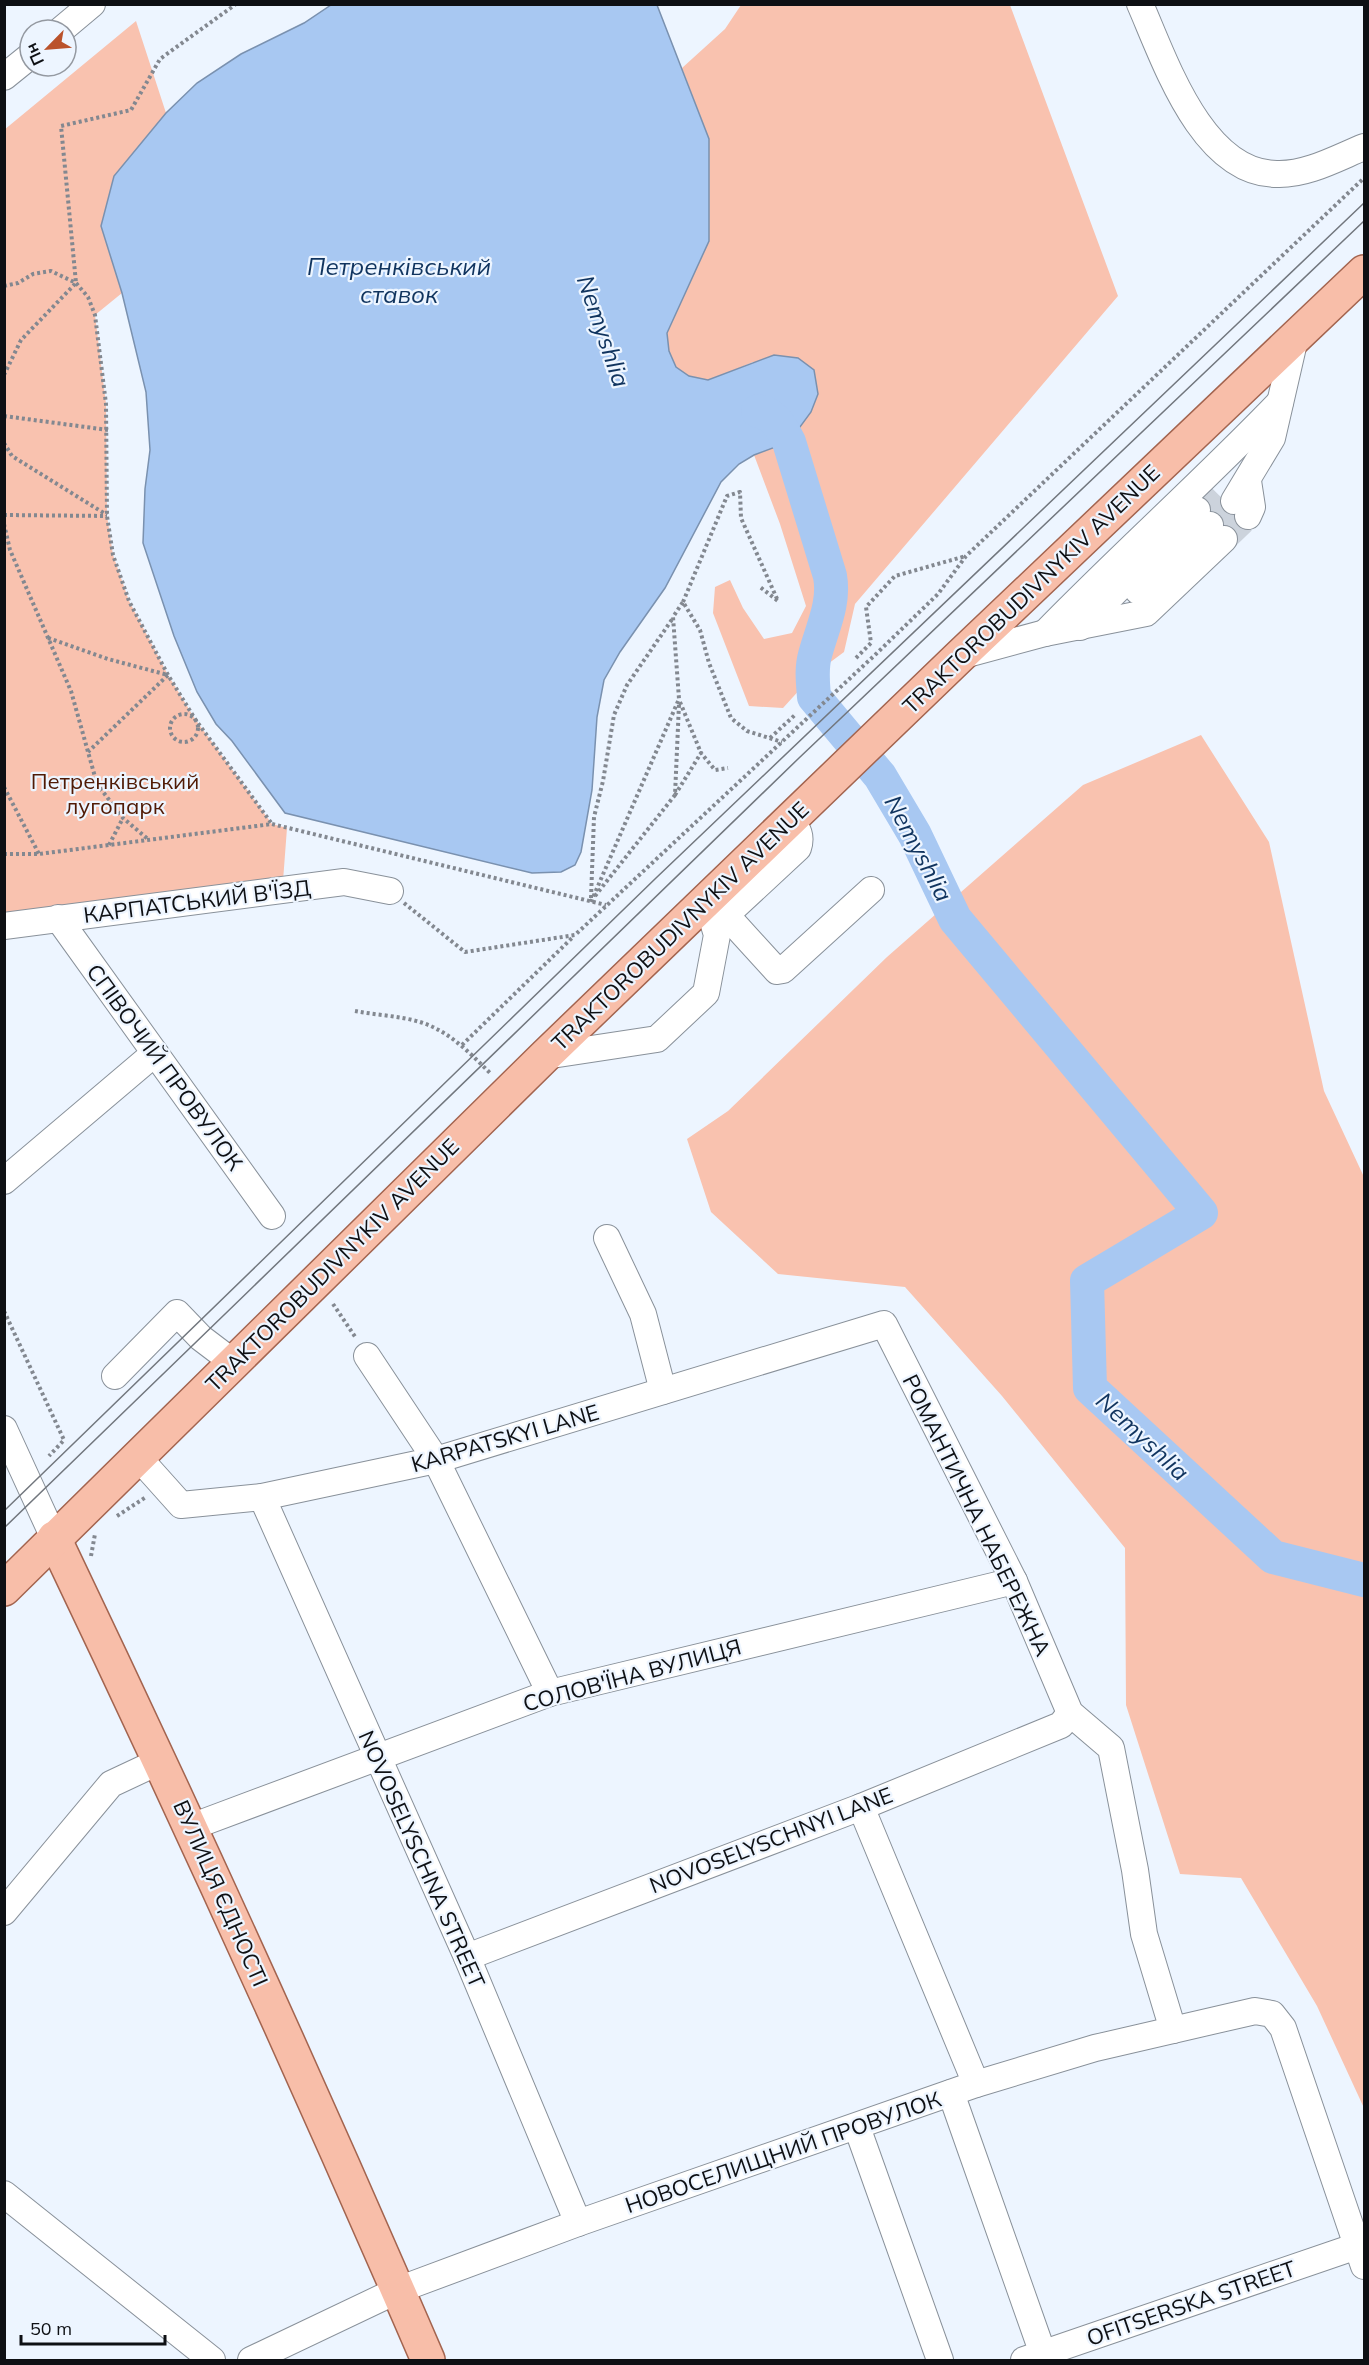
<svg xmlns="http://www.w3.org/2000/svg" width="1369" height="2365" font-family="Mulish,sans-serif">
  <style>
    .green { fill: #f9c2af }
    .water { fill: #a8c8f2; stroke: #7a91af; stroke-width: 1.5 }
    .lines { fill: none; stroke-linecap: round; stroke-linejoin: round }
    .river { stroke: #a8c8f2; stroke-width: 34 }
    .minor-tunnel { stroke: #ccd3dc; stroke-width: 26; stroke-dasharray: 26 13; stroke-linecap: butt }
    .minor-casing { stroke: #89919a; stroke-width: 28 }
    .major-casing { stroke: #a3644f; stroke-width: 36 }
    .path { stroke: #838890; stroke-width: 4; stroke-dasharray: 3 3; stroke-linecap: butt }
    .minor { stroke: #fff; stroke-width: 26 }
    .major { stroke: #f8bea9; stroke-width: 33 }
    .tram { stroke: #72777e; stroke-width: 1.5 }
    .labels { text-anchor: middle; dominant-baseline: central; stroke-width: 4.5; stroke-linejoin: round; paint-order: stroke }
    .street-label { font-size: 22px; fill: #0e1014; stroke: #edf5ff }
    .park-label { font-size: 22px; fill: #501a05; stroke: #edf5ff }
    .water-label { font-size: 24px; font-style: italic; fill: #10345f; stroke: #edf5ff }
  </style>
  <rect width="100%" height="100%" fill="#edf5ff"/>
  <!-- green -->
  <g class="green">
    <polygon points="741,5 1010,5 1118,296 855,604 844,652 813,675 783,708 749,706 713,613 715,587 730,580 743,608 764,639 792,633 806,606 780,524 754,455 789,442 753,362 723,375 708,380 689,376 676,367 669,351 667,333 709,241 709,139 682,68 725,29"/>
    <polygon points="136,21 166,113 114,176 101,226 122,293 95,315 106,404 107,516 113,555 129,601 168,675 195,719 272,824 287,828 283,881 5,921 4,130"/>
    <polygon points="1201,735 1269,842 1324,1091 1364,1177 1364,2108 1317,2006 1241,1878 1180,1874 1126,1705 1125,1548 1002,1396 905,1287 778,1274 711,1212 687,1139 728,1111 887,957 1083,785"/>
  </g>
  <!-- water -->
  <polygon class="water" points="331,5 657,5 709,139 709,241 667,333 669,351 676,367 689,376 708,380 774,355 798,358 814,370 818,394 811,412 789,442 754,455 739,464 721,482 665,588 620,652 604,680 597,717 592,790 581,852 575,865 561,872 532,873 285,813 232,741 216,724 197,692 174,636 143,543 145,489 150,450 146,392 122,293 101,226 114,176 166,113 197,83 241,54 304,23"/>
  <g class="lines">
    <!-- river -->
    <path class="river" d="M758 411C776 415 781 427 789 442L830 576C835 604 822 628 815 655 811 669 813 683 814 697L880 776 915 835 955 919 1201 1213 1087 1281 1090 1388 1273 1557 1364 1580"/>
    <!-- minor-tunnel -->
    <g class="minor-tunnel">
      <polyline points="1197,510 1221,486"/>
      <polyline points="1210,525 1234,501"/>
      <polyline points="1224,539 1248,516"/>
    </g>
    <!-- minor casing -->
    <g class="minor-casing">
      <g id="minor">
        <path d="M1140 4C1165 61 1202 174 1277 174 1307 175 1337 158 1364 147"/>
        <polyline points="61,30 92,4"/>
        <polyline points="4,77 30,56"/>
        <polyline points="1248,481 1252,507 1248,516"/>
        <polyline points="1234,501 1272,438 1295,338"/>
        <polyline points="1138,591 1210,525"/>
        <polyline points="1080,627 1197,510"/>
        <path d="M1045 633C1122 554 1204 481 1280 402"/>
        <polyline points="960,656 1045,633 1146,613 1224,539"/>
        <polyline points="726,915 777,971 783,970 871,890"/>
        <polyline points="58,918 272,1216"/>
        <path d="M715 925 798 848C802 836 798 830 791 820"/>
        <polyline points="4,926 344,882 390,891"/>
        <polyline points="545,1056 657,1039 706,993 717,935 707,901"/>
        <polyline points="4,1181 155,1053"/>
        <polyline points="607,1238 643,1314 663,1391"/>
        <polyline points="367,1356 436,1460 550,1693"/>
        <polyline points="115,1376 177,1313 201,1338 234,1363"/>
        <polyline points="4,1429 54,1538"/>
        <polyline points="138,1457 181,1505 262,1497 436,1460 884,1324 1014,1581 1070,1713 1111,1748 1135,1870 1144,1934 1173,2030"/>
        <polyline points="262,1497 467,1957 578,2223"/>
        <polyline points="861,1807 976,2084"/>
        <polyline points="191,1827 550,1693 1014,1581"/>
        <polyline points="4,1912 111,1784 160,1761"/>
        <polyline points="467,1957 861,1807 1061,1725 1070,1713"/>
        <polyline points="951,2093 1043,2354"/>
        <polyline points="857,2127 940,2360"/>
        <polyline points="4,2194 212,2360"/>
        <polyline points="251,2360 398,2290 578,2223 976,2084 1095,2048 1255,2011 1272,2014 1283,2028 1364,2266"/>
        <polyline points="1024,2360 1357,2246"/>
      </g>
    </g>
    <!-- major casing -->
    <g class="major-casing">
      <g id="major">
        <path d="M54 1538C184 1810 309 2084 428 2360"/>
        <polyline points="4,1589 545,1056 960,656 1364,272"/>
      </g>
    </g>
    <!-- path -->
    <g class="path">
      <polyline points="4,286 18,283 33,274 51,271 76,283 88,297 95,315 106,404 107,516 113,555 129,601 168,675 195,719 272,824"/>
      <polyline points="4,375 21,340 76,283 61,126 131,110 160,59 236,4"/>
      <polyline points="4,416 108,430"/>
      <polyline points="4,443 12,456 107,515"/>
      <polyline points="4,515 107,516"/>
      <polyline points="4,524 10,550 71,691 97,784 123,818 149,840"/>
      <polyline points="683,602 727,496 740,492 741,518 778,601 760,587"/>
      <polyline points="48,638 108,659 168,675 88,752"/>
      <polyline points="856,658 871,643 866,607 895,576 966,556"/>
      <polyline points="680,702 701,753"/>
      <circle cx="184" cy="728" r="14"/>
      <polyline points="770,738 796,714"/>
      <polyline points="4,787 39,854"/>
      <polyline points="675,795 701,753 715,770 728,768"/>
      <polyline points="109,845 123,818"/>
      <polyline points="4,854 39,854 272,824 606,905"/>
      <polyline points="595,896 675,795 679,704"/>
      <polyline points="591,898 594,817 603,781 614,715 627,685 673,618"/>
      <polyline points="591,902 679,699 673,617 683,602 700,630 709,663 731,718 747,731 782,742"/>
      <polyline points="404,903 465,952 575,935 876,654 938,594 966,556 1364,178"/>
      <path d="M355 1011C376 1015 400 1016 420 1022 449 1031 470 1053 491 1074"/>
      <polyline points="462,1045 573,937"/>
      <polyline points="333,1304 356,1338"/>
      <polyline points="4,1311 64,1440 49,1456"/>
      <polyline points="117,1516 146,1497"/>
      <polyline points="91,1556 95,1534"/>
    </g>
    <!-- minor -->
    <use href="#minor" class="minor"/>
    <!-- major -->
    <use href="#major" class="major"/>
    <!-- tram -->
    <g class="tram">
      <polyline points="4,1511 656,878 1364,203"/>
      <polyline points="4,1528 799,758 1364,221"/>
    </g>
  </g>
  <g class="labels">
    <!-- street labels -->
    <g class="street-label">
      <text transform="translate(1031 589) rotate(-44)">TRAKTOROBUDIVNYKIV AVENUE</text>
      <text transform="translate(197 901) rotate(-7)">КАРПАТСЬКИЙ В'ЇЗД</text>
      <text transform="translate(680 926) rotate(-44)">TRAKTOROBUDIVNYKIV AVENUE</text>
      <text transform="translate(165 1067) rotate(54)">СПІВОЧИЙ ПРОВУЛОК</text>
      <text transform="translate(332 1265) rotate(-45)">TRAKTOROBUDIVNYKIV AVENUE</text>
      <text transform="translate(505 1438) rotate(-16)">KARPATSKYI LANE</text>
      <text transform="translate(977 1515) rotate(64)">РОМАНТИЧНА НАБЕРЕЖНА</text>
      <text transform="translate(632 1675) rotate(-15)">СОЛОВ'ЇНА ВУЛИЦЯ</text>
      <text transform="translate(771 1840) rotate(-21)">NOVOSELYSCHNYI LANE</text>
      <text transform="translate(422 1859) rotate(66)">NOVOSELYSCHNA STREET</text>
      <text transform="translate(221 1893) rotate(66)">ВУЛИЦЯ ЄДНОСТІ</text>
      <text transform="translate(783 2152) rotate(-19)">НОВОСЕЛИЩНИЙ ПРОВУЛОК</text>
      <text transform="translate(1191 2303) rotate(-19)">OFITSERSKA STREET</text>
    </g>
    <!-- park labels -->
    <g class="park-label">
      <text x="115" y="781">Петренківський<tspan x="115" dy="25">лугопарк</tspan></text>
    </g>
    <!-- water labels -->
    <g class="water-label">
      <text x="399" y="266">Петренківський<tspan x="399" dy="28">ставок</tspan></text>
      <text transform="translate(604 331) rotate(71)">Nemyshlia</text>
      <text transform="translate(919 848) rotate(62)">Nemyshlia</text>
      <text transform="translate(1143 1436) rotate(43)">Nemyshlia</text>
    </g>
  </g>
  <!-- border -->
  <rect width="1369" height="2365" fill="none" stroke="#0e1014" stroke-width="12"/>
  <!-- north arrow -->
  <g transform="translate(48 48) rotate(245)"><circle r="28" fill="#edf5ff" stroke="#9499a1" stroke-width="1.5"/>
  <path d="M0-4.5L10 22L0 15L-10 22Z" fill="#ba522b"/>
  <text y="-9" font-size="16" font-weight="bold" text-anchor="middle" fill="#0e1014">Пн</text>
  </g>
  <!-- scale -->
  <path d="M21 2335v9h144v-9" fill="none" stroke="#0e1014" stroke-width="3"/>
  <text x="30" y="2335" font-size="18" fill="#0e1014" stroke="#edf5ff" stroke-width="4.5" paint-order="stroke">50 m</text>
</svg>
